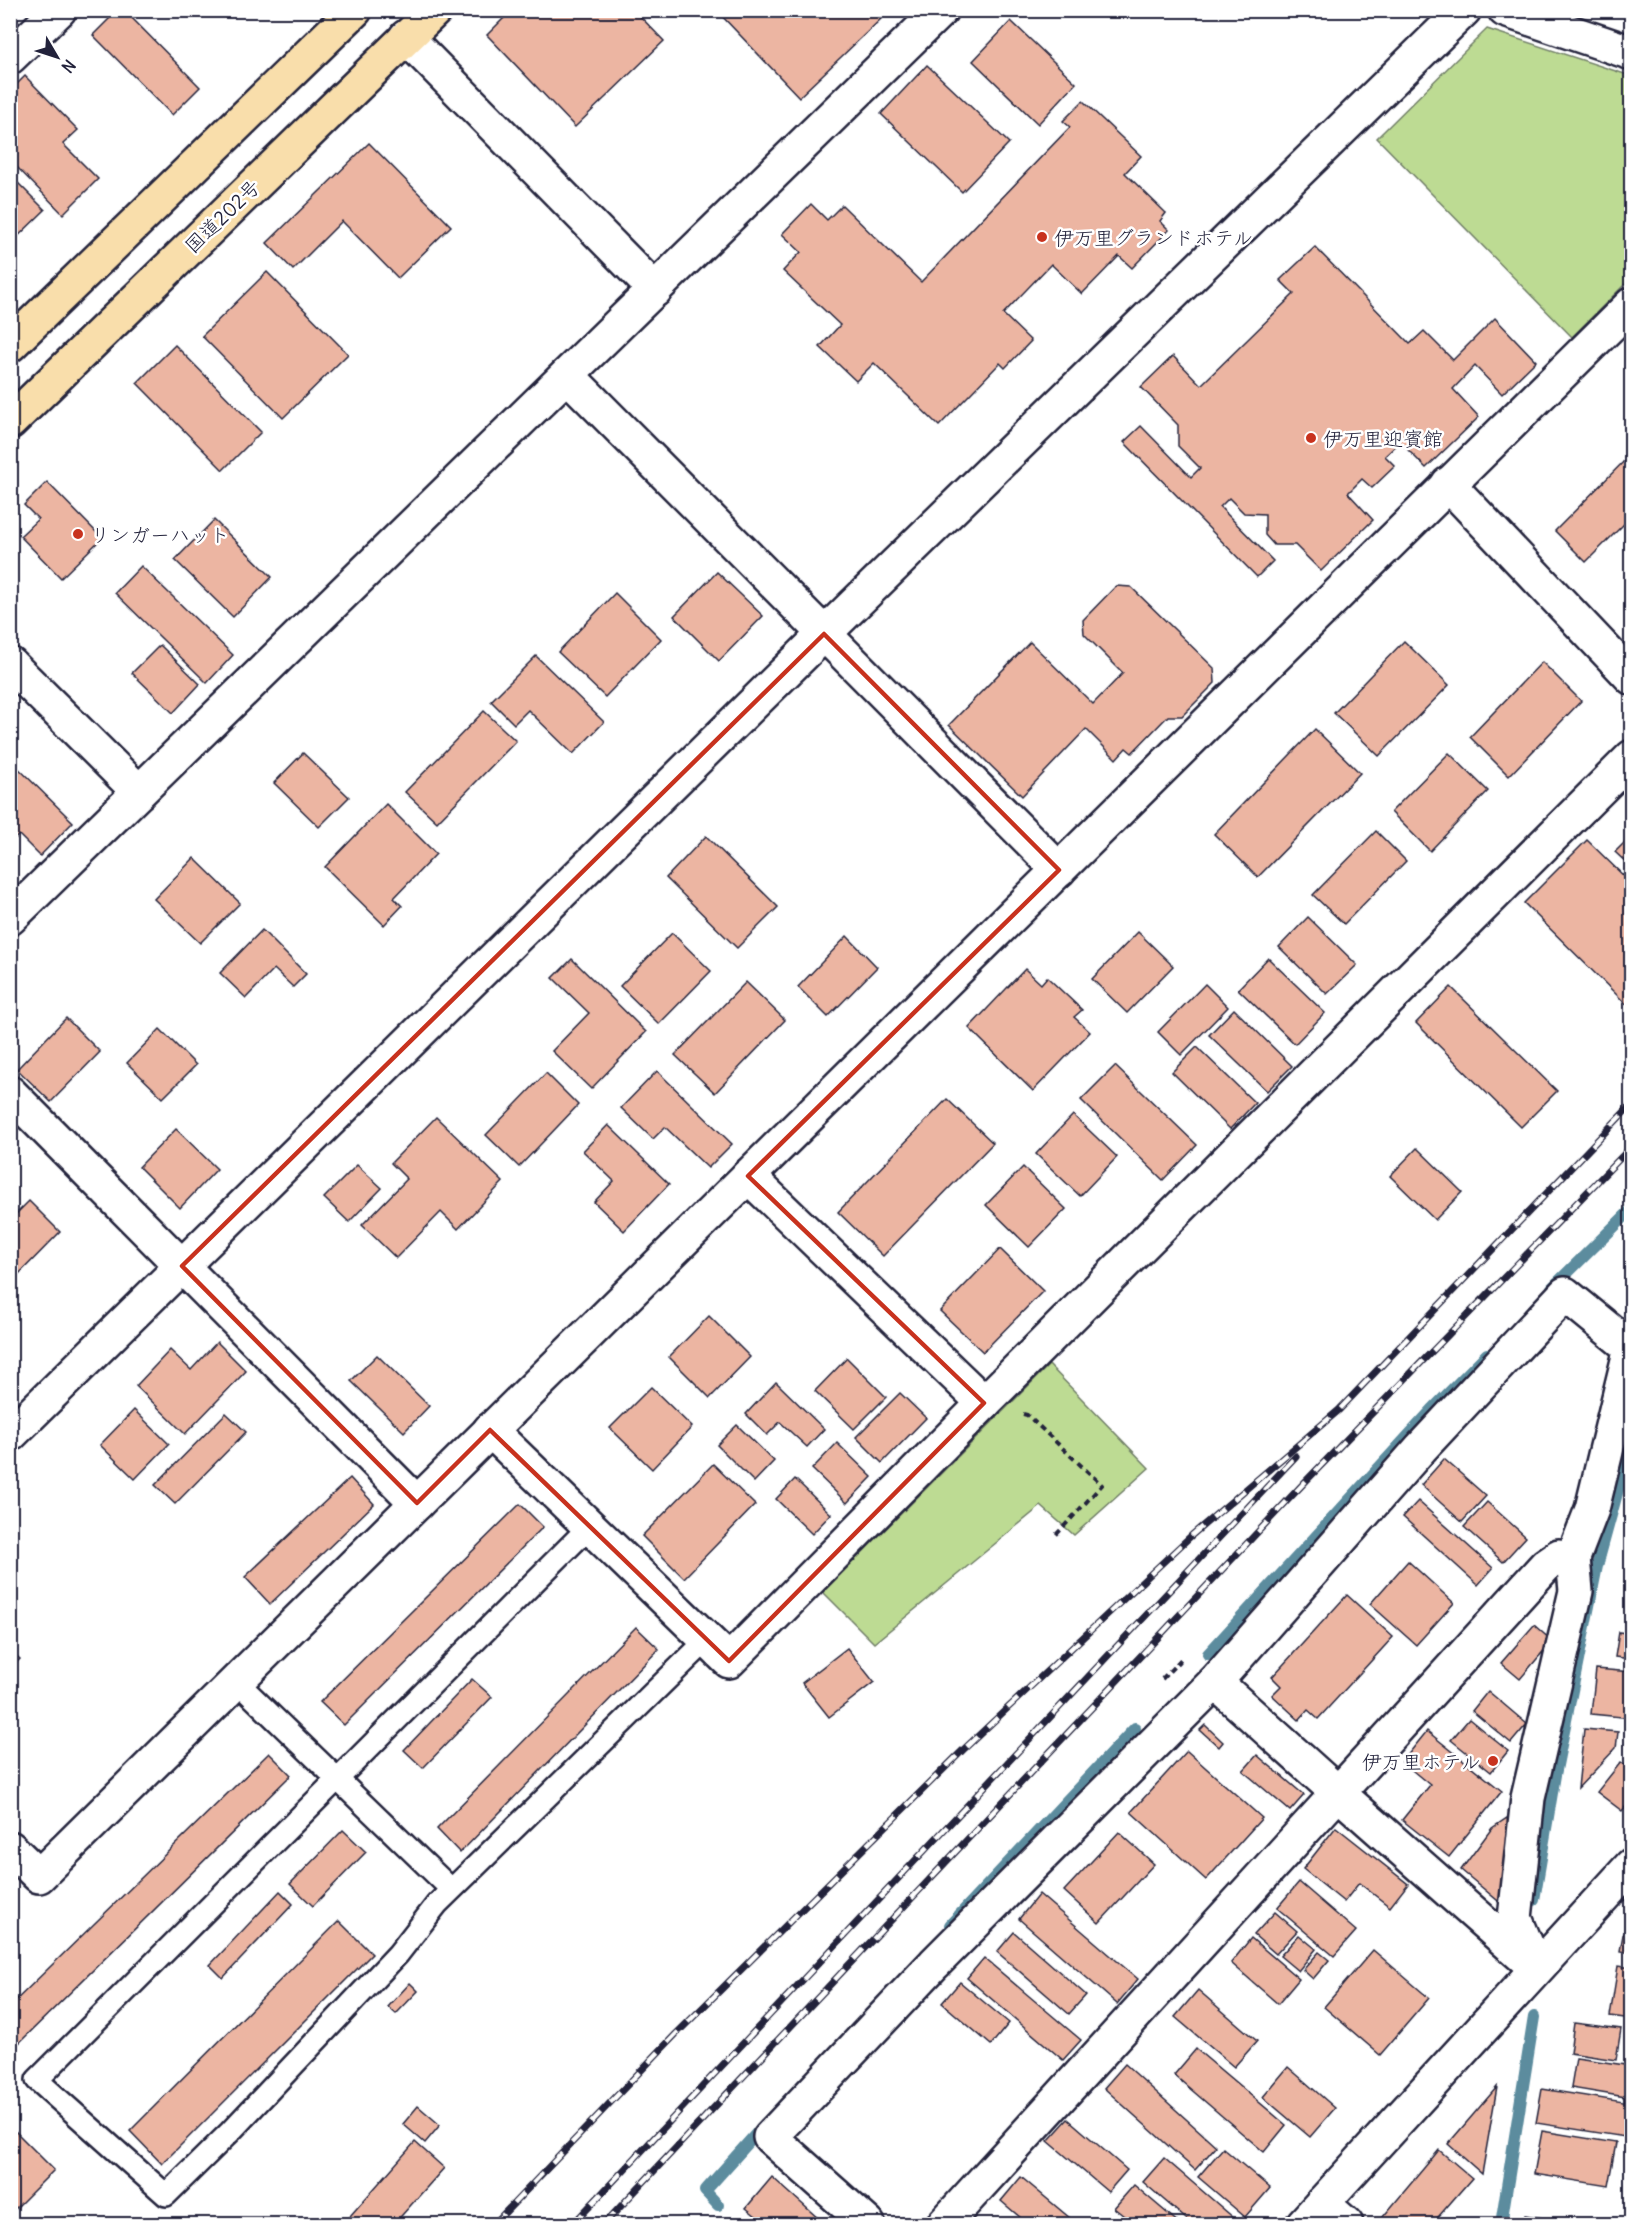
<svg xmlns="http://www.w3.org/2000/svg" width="1642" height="2235" font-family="Delius,'Klee One',sans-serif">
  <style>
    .green { fill: #bddb93; stroke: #707e67; stroke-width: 1.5 }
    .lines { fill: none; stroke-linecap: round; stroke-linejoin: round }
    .stream { stroke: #5c8c9e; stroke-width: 12 }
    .building { fill: #ecb5a2; stroke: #22223b; stroke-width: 1.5 }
    .lane-casing { stroke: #22223b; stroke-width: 26 }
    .street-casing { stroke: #22223b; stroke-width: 38 }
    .secondary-casing { stroke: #22223b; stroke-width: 38 }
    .highway-casing { stroke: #22223b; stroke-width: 38 }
    .path { stroke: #22223b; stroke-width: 4; stroke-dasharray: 6 4.5; stroke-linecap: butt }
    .lane { stroke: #fff; stroke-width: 21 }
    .street { stroke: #fff; stroke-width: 33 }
    .secondary { stroke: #fff; stroke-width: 33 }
    .highway { stroke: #f9deab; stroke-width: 33 }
    .rail-casing { stroke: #22223b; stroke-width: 7 }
    .rail { stroke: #fff; stroke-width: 4.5; stroke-dasharray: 14; stroke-linecap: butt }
    .marked { fill: none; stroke: #c8321e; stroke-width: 4.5; stroke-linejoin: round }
    .poi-dot { fill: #c8321e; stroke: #fff; stroke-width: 2 }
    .labels { text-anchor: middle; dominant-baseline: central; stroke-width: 5; stroke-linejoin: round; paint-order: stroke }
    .street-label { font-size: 20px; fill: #22223b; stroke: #fff }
    .poi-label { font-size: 20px; fill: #22223b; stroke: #fff; text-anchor: start }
  </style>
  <rect width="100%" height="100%" fill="#fff"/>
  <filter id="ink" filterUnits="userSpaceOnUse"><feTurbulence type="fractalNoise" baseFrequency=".0167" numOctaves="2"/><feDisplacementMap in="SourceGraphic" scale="12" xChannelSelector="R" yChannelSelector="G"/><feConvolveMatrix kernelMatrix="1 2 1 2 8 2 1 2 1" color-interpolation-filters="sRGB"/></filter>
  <g filter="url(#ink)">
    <!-- green -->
    <g class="green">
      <polygon points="1487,29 1631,76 1631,278 1572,337 1377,138"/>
      <polygon points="1049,1365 1149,1468 1074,1535 1041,1506 874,1643 823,1592"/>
    </g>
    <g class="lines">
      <!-- stream -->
      <g class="stream">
        <polyline points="1552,1288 1632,1209"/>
        <polyline points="1208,1654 1432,1410 1487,1354"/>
        <polyline points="1534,1900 1555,1775 1597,1566 1632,1439"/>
        <polyline points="950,1925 1135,1728"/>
        <polyline points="718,2205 705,2191 765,2124"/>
        <polyline points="1501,2224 1534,2017"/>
      </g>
    </g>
    <!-- building -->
    <g class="building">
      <polygon points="118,10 124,10 200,87 172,115 93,35"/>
      <polygon points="512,10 634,10 664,41 575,127 487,35"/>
      <polygon points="722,10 873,10 881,19 799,97 719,13"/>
      <polygon points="1011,21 1076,83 1038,124 973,61"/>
      <polygon points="927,65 1009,143 962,192 881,114"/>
      <polygon points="25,76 78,130 63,144 98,179 63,214 10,160 10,91"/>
      <polygon points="1083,101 1141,156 1125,173 1166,213 1160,221 1169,230 1132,268 1119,256 1082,294 1051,264 1003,314 1031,341 1005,368 1000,363 939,426 874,363 856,381 820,347 840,325 783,271 801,252 782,234 811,204 827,220 842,205 921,282 1070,127 1063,121"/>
      <polygon points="369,143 451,226 398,278 342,221 293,270 267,243"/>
      <polygon points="10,175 45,210 10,244"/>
      <polygon points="1315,247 1410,344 1424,331 1453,360 1495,318 1536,361 1502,394 1475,366 1453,389 1479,417 1426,468 1400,442 1385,456 1395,466 1372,488 1362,479 1348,493 1373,520 1321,571 1295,545 1274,545 1265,535 1265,514 1244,513 1229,498 1220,507 1273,561 1257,577 1124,442 1141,426 1191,477 1200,468 1178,446 1178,425 1141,387 1173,356 1201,385 1294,294 1280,280"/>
      <polygon points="267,272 348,354 283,418 202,336"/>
      <polygon points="175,345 261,432 223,470 137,383"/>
      <polygon points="1632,453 1632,516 1586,562 1555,531"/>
      <polygon points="47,482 102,538 61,578 20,536 38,519 24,505"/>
      <polygon points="214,520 272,577 233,617 175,560"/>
      <polygon points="141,566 233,655 207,683 115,593"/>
      <polygon points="717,572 763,616 719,661 674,616"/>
      <polygon points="1116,586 1131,587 1214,668 1215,683 1182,716 1168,716 1132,753 1126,748 1116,759 1086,729 1022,796 949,725 1030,642 1093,704 1123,673 1084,634 1083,620"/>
      <polygon points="615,593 661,639 605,697 558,652"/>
      <polygon points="1404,641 1449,685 1379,756 1334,713"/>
      <polygon points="160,645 200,684 173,713 132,673"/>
      <polygon points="536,656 604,722 573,754 528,710 514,724 491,701"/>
      <polygon points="1542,662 1581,701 1509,776 1470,737"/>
      <polygon points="484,711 516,741 437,822 405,792"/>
      <polygon points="1315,729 1360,773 1258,877 1214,834"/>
      <polygon points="303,753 349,797 319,827 274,783"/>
      <polygon points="1449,753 1488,791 1430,851 1391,812"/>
      <polygon points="10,760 73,822 40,856 19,835 10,843"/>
      <polygon points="386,804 436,854 394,898 402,906 384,925 325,867"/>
      <polygon points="1376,831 1406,861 1344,924 1313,895"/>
      <polygon points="1632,835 1632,868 1615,852"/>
      <polygon points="706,836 778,907 737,948 666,878"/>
      <polygon points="1587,840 1632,884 1632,998 1626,1004 1524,903"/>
      <polygon points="194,858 240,903 200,943 154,899"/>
      <polygon points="1308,917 1357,965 1327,994 1279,947"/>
      <polygon points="262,930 306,974 293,987 274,969 246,998 220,973"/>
      <polygon points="1138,932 1173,966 1127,1013 1092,979"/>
      <polygon points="672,933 711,971 659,1024 620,986"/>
      <polygon points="847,936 877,967 828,1017 798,987"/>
      <polygon points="1268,958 1325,1013 1295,1044 1238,989"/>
      <polygon points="572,959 646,1032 591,1089 552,1051 589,1013 553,978"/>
      <polygon points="1025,969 1041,984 1047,977 1082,1010 1074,1017 1090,1032 1033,1091 969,1028"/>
      <polygon points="746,982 785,1020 715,1093 675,1055"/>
      <polygon points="1205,984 1228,1007 1181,1055 1158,1032"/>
      <polygon points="1451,987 1557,1091 1521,1127 1416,1023"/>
      <polygon points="1234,1009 1292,1066 1267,1091 1209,1035"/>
      <polygon points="66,1018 100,1052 51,1102 17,1069"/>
      <polygon points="160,1029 196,1065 163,1098 127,1063"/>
      <polygon points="1197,1047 1255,1103 1230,1129 1172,1072"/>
      <polygon points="1115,1066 1197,1145 1163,1180 1081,1100"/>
      <polygon points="657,1071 732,1144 708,1168 665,1127 653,1139 621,1108"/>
      <polygon points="546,1073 578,1105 519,1167 486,1135"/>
      <polygon points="947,1099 993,1143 883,1256 838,1212"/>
      <polygon points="1073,1115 1117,1157 1080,1196 1036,1154"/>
      <polygon points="436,1117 503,1182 458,1229 441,1212 396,1258 362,1225 407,1179 391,1163"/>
      <polygon points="608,1125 669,1184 624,1231 594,1202 614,1181 583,1151"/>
      <polygon points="176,1129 217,1169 180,1208 139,1167"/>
      <polygon points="1417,1148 1462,1192 1435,1220 1390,1176"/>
      <polygon points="357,1165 382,1188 349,1222 324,1198"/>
      <polygon points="1023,1167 1066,1209 1029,1247 986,1205"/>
      <polygon points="29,1201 60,1232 11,1282 10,1220"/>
      <polygon points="1000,1249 1043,1291 983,1352 940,1311"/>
      <polygon points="709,1316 750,1357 710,1398 669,1357"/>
      <polygon points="217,1342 246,1371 185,1434 136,1386 170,1350 191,1370"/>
      <polygon points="377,1355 429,1406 404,1432 351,1381"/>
      <polygon points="847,1358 886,1397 854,1429 815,1391"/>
      <polygon points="776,1382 824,1429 807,1447 780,1422 767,1435 746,1414"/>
      <polygon points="651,1387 692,1427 652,1469 610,1428"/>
      <polygon points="900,1393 926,1418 882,1463 856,1437"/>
      <polygon points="134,1410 169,1444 135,1479 100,1445"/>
      <polygon points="226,1413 246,1432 175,1504 155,1485"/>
      <polygon points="737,1425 774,1461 754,1482 717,1445"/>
      <polygon points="837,1443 872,1477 847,1503 812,1469"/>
      <polygon points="1444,1459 1486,1496 1462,1522 1421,1485"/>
      <polygon points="713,1464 755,1505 684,1578 642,1536"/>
      <polygon points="350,1478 374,1504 270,1604 245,1577"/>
      <polygon points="795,1479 831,1514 812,1534 776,1499"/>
      <polygon points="1418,1501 1493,1568 1478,1585 1403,1517"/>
      <polygon points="1487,1502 1526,1537 1503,1562 1464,1527"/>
      <polygon points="520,1504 543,1527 344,1725 320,1702"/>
      <polygon points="1408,1561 1454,1603 1416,1645 1370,1604"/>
      <polygon points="1632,1591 1632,1627 1626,1627"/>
      <polygon points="1347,1595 1393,1637 1318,1719 1308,1710 1299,1720 1272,1695 1281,1686 1272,1677"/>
      <polygon points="1534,1625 1552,1641 1520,1679 1501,1663"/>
      <polygon points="636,1627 659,1649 460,1853 437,1829"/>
      <polygon points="1619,1632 1632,1634 1632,1659 1615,1657"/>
      <polygon points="847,1648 874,1682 829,1717 802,1683"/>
      <polygon points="10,1650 20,1659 10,1669"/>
      <polygon points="1596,1669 1632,1672 1632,1718 1591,1714"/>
      <polygon points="472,1679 492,1697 423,1768 404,1750"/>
      <polygon points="1488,1691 1527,1724 1511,1743 1472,1711"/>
      <polygon points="1469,1719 1508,1751 1491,1772 1451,1740"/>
      <polygon points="1205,1725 1223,1742 1219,1747 1200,1730"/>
      <polygon points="1584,1729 1618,1732 1616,1748 1578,1788"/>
      <polygon points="1427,1731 1502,1791 1449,1857 1402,1820 1430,1785 1402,1762"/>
      <polygon points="1187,1751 1262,1818 1206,1880 1131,1812"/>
      <polygon points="269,1753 291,1775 18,2044 10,2036 10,2006"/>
      <polygon points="1257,1755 1304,1795 1290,1811 1243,1771"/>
      <polygon points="1621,1762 1632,1770 1632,1799 1622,1811 1597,1792"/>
      <polygon points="1507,1818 1512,1833 1503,1905 1461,1870 1492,1828"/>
      <polygon points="1336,1827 1408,1884 1390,1907 1359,1883 1344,1902 1303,1869"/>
      <polygon points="343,1830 366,1852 313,1906 290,1884"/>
      <polygon points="1119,1832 1154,1864 1099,1923 1064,1891"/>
      <polygon points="1299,1882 1356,1931 1334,1956 1277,1908"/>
      <polygon points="280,1891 293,1904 223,1978 210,1965"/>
      <polygon points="1039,1894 1138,1979 1117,2004 1019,1919"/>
      <polygon points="1275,1912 1297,1931 1276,1954 1254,1935"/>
      <polygon points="339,1921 372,1954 162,2164 130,2131"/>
      <polygon points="1632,1927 1632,1953 1620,1951 1623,1935"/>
      <polygon points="1014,1932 1086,1995 1069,2014 997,1952"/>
      <polygon points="1299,1935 1316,1949 1298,1971 1280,1956"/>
      <polygon points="1251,1938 1299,1979 1278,2004 1231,1963"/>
      <polygon points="1373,1950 1429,1998 1380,2055 1324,2007"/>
      <polygon points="1319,1952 1329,1960 1313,1979 1303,1970"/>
      <polygon points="984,1958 1081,2040 1063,2060 967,1978"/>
      <polygon points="1618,1966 1632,1968 1632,2019 1610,2016"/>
      <polygon points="960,1982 1009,2023 991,2045 942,2003"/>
      <polygon points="410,1983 418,1991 396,2014 388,2007"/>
      <polygon points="1198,1990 1257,2041 1234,2067 1175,2017"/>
      <polygon points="1574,2023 1621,2029 1616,2060 1570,2053"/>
      <polygon points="1196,2049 1286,2125 1264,2152 1174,2075"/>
      <polygon points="1576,2058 1632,2066 1632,2098 1571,2088"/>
      <polygon points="1125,2064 1216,2146 1195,2170 1104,2088"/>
      <polygon points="1288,2067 1335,2108 1310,2137 1263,2097"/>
      <polygon points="1497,2087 1482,2174 1448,2144"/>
      <polygon points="1542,2089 1630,2103 1625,2137 1536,2123"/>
      <polygon points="418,2106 440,2125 425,2143 403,2124"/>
      <polygon points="1068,2119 1127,2170 1108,2192 1048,2141"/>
      <polygon points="10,2126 54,2170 10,2214"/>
      <polygon points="1542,2131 1616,2143 1608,2186 1534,2174"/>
      <polygon points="415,2142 444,2168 394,2224 343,2224"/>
      <polygon points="1223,2148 1270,2188 1245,2217 1198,2177"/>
      <polygon points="1439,2150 1472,2178 1432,2224 1377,2224"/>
      <polygon points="1164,2158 1235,2219 1230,2224 1192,2224 1143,2182"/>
      <polygon points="772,2177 819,2219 814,2224 766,2224 746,2208"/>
      <polygon points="1021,2177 1077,2224 1028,2224 1001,2201"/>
      <polygon points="1134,2185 1180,2224 1134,2224 1114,2208"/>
      <polygon points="1525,2215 1581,2224 1524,2224"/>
    </g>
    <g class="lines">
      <!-- lane casing -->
      <g class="lane-casing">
        <g id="lane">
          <polyline points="590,1526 37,2080 166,2195 230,2132 398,1954 437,1904 707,1640"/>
          <polyline points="236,1681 451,1889"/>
        </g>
      </g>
      <!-- street casing -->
      <g class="street-casing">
        <g id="street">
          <polyline points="1505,10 1632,53"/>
          <polyline points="406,37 655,290"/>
          <polyline points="10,57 59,10"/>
          <polyline points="567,375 1059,870"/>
          <polyline points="1448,484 1632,678"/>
          <polyline points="824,634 1464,10"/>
          <polyline points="10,664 139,792"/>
          <polyline points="10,918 941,10"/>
          <polyline points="10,1093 417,1503"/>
          <polyline points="748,1176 984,1403"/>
          <polyline points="490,1430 729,1661 984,1403 1632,757"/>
          <polygon points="1559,1556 1573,1558 1576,1591 1528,1798 1515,1918 1536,1968 1338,1793 1546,1565"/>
          <polyline points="10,1848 39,1876 1632,304"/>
          <polyline points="1322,2203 1346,2224"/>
          <polyline points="868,2224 770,2137 934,1964 1215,1682 1421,1448 1565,1294 1631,1348 1592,1509 1573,1558"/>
          <polyline points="944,2224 1338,1793 1215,1682"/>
        </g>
      </g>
      <!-- secondary casing -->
      <g class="secondary-casing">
        <g id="secondary">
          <polyline points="10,1435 824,634"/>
          <polyline points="1303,2224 1632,1865"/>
        </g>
      </g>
      <!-- highway casing -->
      <g class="highway-casing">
        <g id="highway">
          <polyline points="10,345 355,10"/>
          <polyline points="10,422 435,10"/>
        </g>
      </g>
      <!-- path -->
      <g class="path">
        <polyline points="1023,1414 1027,1415 1102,1485 1055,1536"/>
        <polyline points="1162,1679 1183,1657"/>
      </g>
      <!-- lane -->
      <use href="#lane" class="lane"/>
      <!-- street -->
      <use href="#street" class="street"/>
      <!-- secondary -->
      <use href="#secondary" class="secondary"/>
      <!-- highway -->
      <use href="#highway" class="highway"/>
      <!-- rail casing -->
      <g class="rail-casing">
        <g id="rail">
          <polyline points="494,2224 676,2034 963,1750 1192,1535 1339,1410 1632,1104"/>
          <polyline points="573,2224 1296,1456"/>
          <polyline points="604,2224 1304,1483 1632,1146"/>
        </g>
      </g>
      <!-- rail -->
      <use href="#rail" class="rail"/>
    </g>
  </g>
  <!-- marked area -->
  <path class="marked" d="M824 634 1059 870 748 1176 984 1403 729 1661 490 1430 417 1503 182 1266Z"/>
  <!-- markers -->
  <g class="poi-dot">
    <circle cx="1042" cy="237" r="6"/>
    <circle cx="1311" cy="438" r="6"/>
    <circle cx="78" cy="534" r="6"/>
    <circle cx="1493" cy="1761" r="6"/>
  </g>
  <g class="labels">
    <!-- street labels -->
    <g class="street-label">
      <text transform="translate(222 216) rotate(-44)">国道202号</text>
    </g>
    <!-- poi labels -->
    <g class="poi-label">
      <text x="1054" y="237">伊万里グランドホテル</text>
      <text x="1323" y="438">伊万里迎賓館</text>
      <text x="90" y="534">リンガーハット</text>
      <text x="1481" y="1761" text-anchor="end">伊万里ホテル</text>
    </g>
  </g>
  <!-- margin -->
  <rect width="1642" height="2235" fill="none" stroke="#fff" stroke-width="36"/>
  <rect x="18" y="18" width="1606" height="2199" fill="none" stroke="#22223b" stroke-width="2" filter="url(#ink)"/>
  <!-- north arrow -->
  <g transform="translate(57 57) rotate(129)" stroke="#ffffff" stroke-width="4.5" paint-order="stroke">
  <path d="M0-4.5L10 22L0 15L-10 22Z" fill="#22223b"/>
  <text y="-9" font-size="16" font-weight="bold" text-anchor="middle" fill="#22223b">N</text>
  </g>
</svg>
